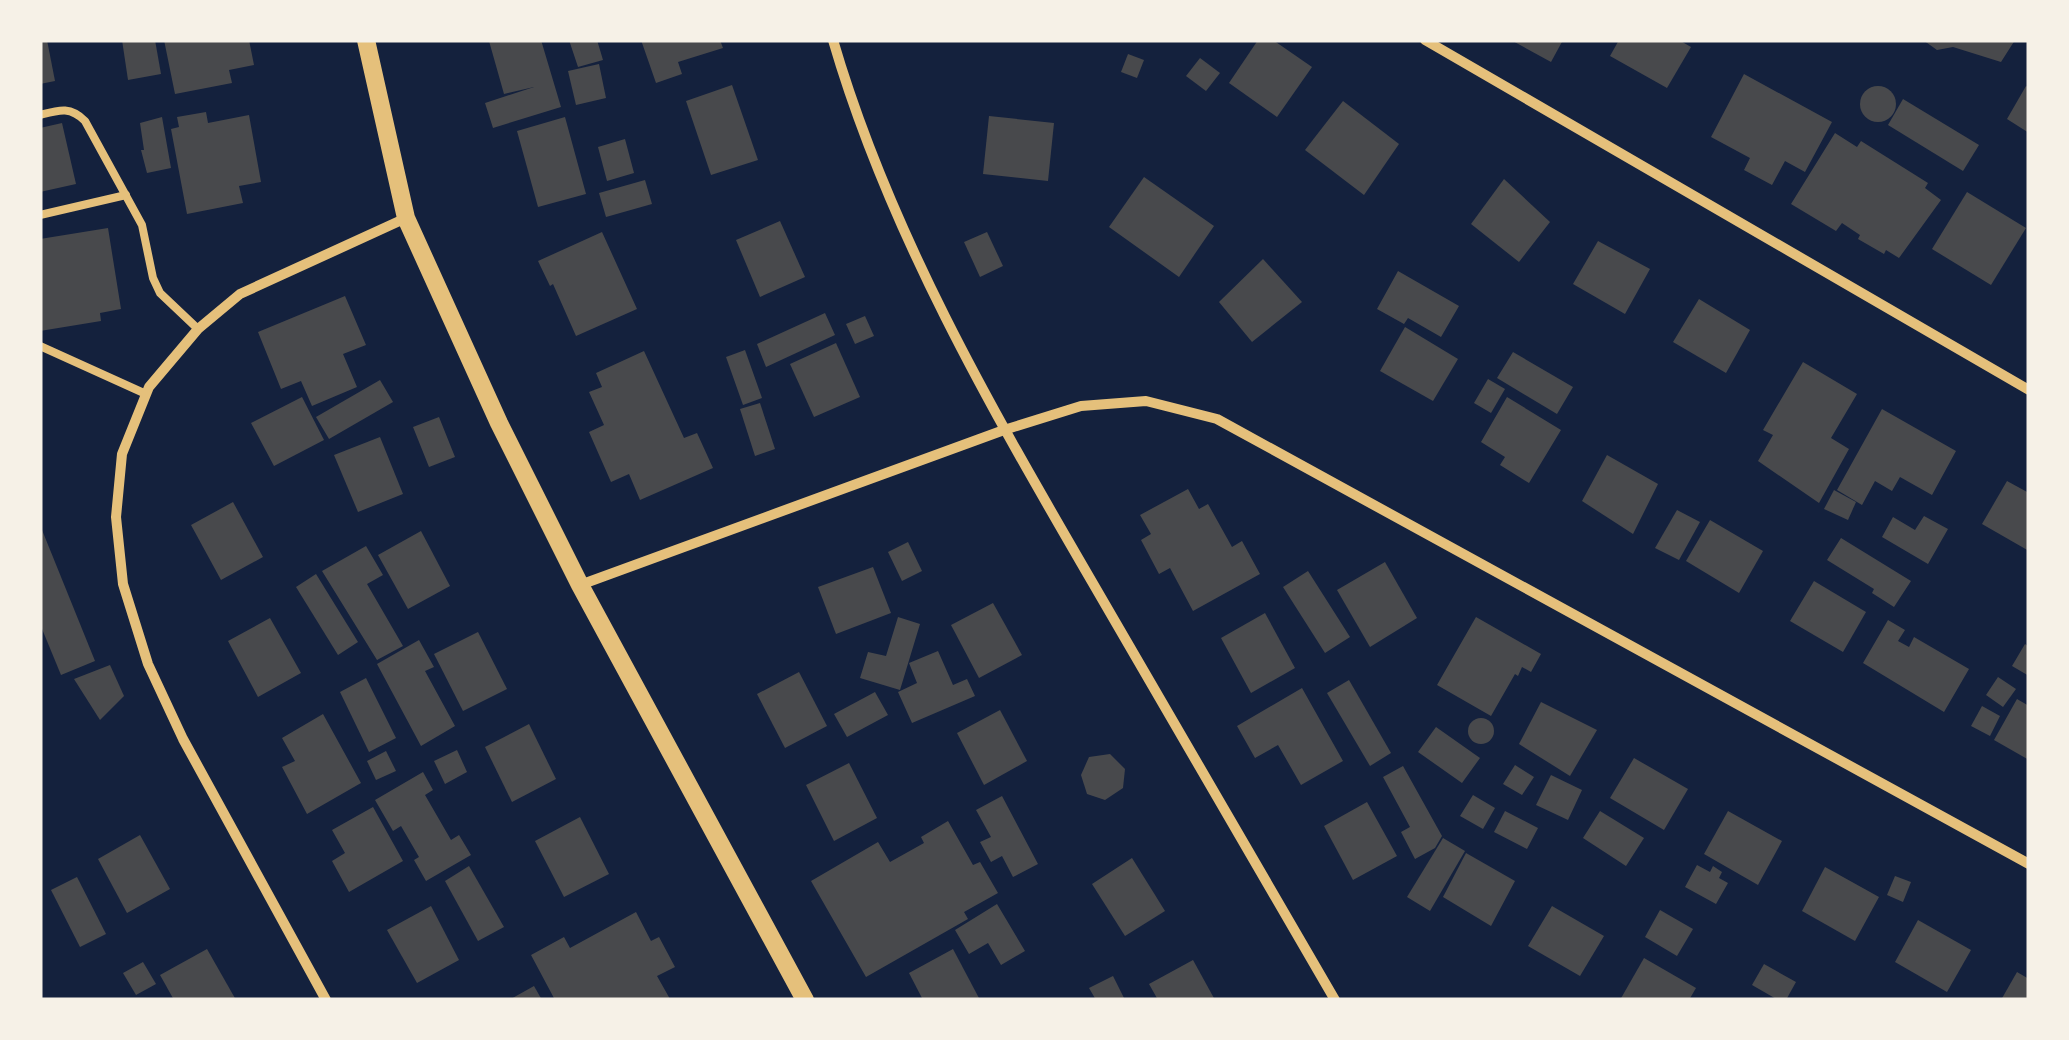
<svg xmlns="http://www.w3.org/2000/svg" width="2069" height="1040" font-family="Inter,sans-serif">
  <style>
    .building { fill: #48494c }
    .lines { fill: none; stroke-linecap: round; stroke-linejoin: round }
    .service { stroke: #e5c07b; stroke-width: 8 }
    .minor { stroke: #e5c07b; stroke-width: 10 }
    .tertiary { stroke: #e5c07b; stroke-width: 18 }
  </style>
  <rect width="100%" height="100%" fill="#14213d"/>
  <!-- building -->
  <g class="building">
    <polygon points="40,40 47,40 55,81 40,84"/>
    <polygon points="122,40 155,40 161,74 128,80"/>
    <polygon points="164,40 249,40 254,65 229,70 232,83 175,94"/>
    <polygon points="541,40 561,107 493,128 485,103 534,87 504,94 489,41"/>
    <polygon points="569,40 597,40 603,60 578,67"/>
    <polygon points="641,40 720,40 723,48 678,62 682,74 656,83"/>
    <polygon points="1258,40 1273,40 1312,67 1277,117 1229,83"/>
    <polygon points="1511,40 1563,40 1551,62"/>
    <polygon points="1619,40 1679,40 1691,47 1667,88 1610,56"/>
    <polygon points="1923,40 2015,40 2001,62 1953,47 1937,50"/>
    <polygon points="1128,54 1144,60 1137,78 1121,72"/>
    <polygon points="1200,58 1220,73 1206,91 1186,76"/>
    <polygon points="599,64 606,98 576,105 568,71"/>
    <polygon points="1744,74 1832,122 1805,172 1785,161 1772,185 1744,170 1750,158 1711,137"/>
    <polygon points="732,85 758,160 711,175 686,101"/>
    <circle cx="1878" cy="104" r="18"/>
    <polygon points="2026,86 2029,88 2029,133 2007,119"/>
    <polygon points="1903,99 1979,145 1963,171 1888,125"/>
    <polygon points="1343,101 1399,144 1364,195 1305,150"/>
    <polygon points="206,112 208,123 249,115 261,182 239,186 243,203 187,214 171,129 179,127 177,117"/>
    <polygon points="989,116 1054,123 1048,181 983,174"/>
    <polygon points="162,117 171,168 147,173 141,150 144,150 140,123"/>
    <polygon points="565,117 586,194 538,207 517,131"/>
    <polygon points="62,123 76,184 40,192 40,128"/>
    <polygon points="1835,133 1857,147 1861,141 1928,183 1925,188 1941,200 1899,258 1886,250 1884,254 1858,239 1860,235 1842,223 1836,231 1791,204"/>
    <polygon points="625,139 634,173 607,181 598,147"/>
    <polygon points="1144,177 1214,226 1179,277 1109,227"/>
    <polygon points="1504,179 1550,222 1519,262 1471,224"/>
    <polygon points="645,180 652,204 606,217 599,193"/>
    <polygon points="1967,192 2026,228 1991,285 1932,249"/>
    <polygon points="780,221 805,277 760,297 736,240"/>
    <polygon points="108,228 121,309 100,313 101,321 40,331 40,239"/>
    <polygon points="602,232 637,309 576,336 553,284 550,286 538,261"/>
    <polygon points="987,232 1003,266 980,277 964,242"/>
    <polygon points="1598,241 1650,269 1625,314 1573,284"/>
    <polygon points="1263,259 1302,302 1252,342 1219,302"/>
    <polygon points="1398,271 1459,306 1441,337 1408,318 1404,324 1377,309"/>
    <polygon points="345,296 366,345 343,354 357,387 312,406 301,381 281,389 258,332"/>
    <polygon points="1699,299 1750,330 1726,373 1673,342"/>
    <polygon points="825,313 835,335 766,367 757,344"/>
    <polygon points="865,316 874,336 855,344 846,324"/>
    <polygon points="1405,327 1458,359 1433,401 1380,371"/>
    <polygon points="836,343 860,397 814,417 790,364"/>
    <polygon points="745,350 762,398 743,405 726,357"/>
    <polygon points="644,351 684,438 697,433 713,468 640,500 629,474 611,482 589,432 604,425 589,392 602,387 596,373"/>
    <polygon points="1513,352 1573,387 1557,414 1497,378"/>
    <polygon points="1803,362 1857,394 1831,438 1849,449 1819,503 1758,461 1773,435 1763,430"/>
    <polygon points="1488,379 1505,389 1491,413 1474,403"/>
    <polygon points="380,380 393,402 329,439 316,417"/>
    <polygon points="302,397 324,440 274,466 251,423"/>
    <polygon points="1507,397 1561,430 1529,483 1500,465 1505,457 1481,442"/>
    <polygon points="760,403 775,449 755,456 740,409"/>
    <polygon points="1882,409 1956,451 1932,495 1900,477 1892,491 1875,481 1862,505 1837,490"/>
    <polygon points="439,417 455,457 429,467 413,427"/>
    <polygon points="380,437 403,494 358,512 334,455"/>
    <polygon points="1607,455 1658,484 1633,534 1582,501"/>
    <polygon points="2007,481 2029,493 2029,551 1982,524"/>
    <polygon points="1188,489 1199,509 1208,504 1232,547 1242,541 1260,574 1193,611 1170,568 1159,574 1141,540 1151,534 1140,515"/>
    <polygon points="1834,490 1856,502 1848,520 1824,509"/>
    <polygon points="233,502 263,557 221,580 191,525"/>
    <polygon points="1677,510 1700,522 1679,560 1655,548"/>
    <polygon points="1924,516 1948,529 1928,564 1882,537 1893,517 1915,530"/>
    <polygon points="1710,520 1763,551 1739,593 1686,561"/>
    <polygon points="40,525 95,661 61,675 40,624"/>
    <polygon points="421,531 450,586 408,609 378,555"/>
    <polygon points="1841,538 1911,581 1894,607 1872,593 1874,589 1827,560"/>
    <polygon points="908,542 922,571 902,581 888,552"/>
    <polygon points="366,546 383,575 367,584 403,646 377,660 322,571"/>
    <polygon points="1385,562 1417,618 1370,647 1337,590"/>
    <polygon points="873,567 891,613 836,634 818,587"/>
    <polygon points="1308,571 1350,637 1325,653 1283,587"/>
    <polygon points="316,574 358,642 338,655 296,587"/>
    <polygon points="1814,581 1866,612 1843,652 1790,621"/>
    <polygon points="993,603 1022,655 979,678 951,625"/>
    <polygon points="1265,613 1295,668 1251,693 1221,638"/>
    <polygon points="898,617 920,624 900,690 860,678 868,652 886,656"/>
    <polygon points="1476,617 1541,654 1531,672 1522,667 1518,676 1515,674 1491,716 1437,685"/>
    <polygon points="270,618 301,673 258,697 228,641"/>
    <polygon points="1888,620 1905,630 1898,641 1909,647 1914,637 1969,669 1944,712 1863,663"/>
    <polygon points="478,632 507,689 463,711 434,654"/>
    <polygon points="419,640 434,667 425,671 455,726 421,746 377,664"/>
    <polygon points="2025,644 2029,647 2029,676 2012,666"/>
    <polygon points="938,651 953,685 967,679 975,696 912,723 898,692 917,683 909,663"/>
    <polygon points="110,665 124,696 100,720 74,679"/>
    <polygon points="799,672 827,726 785,748 757,694"/>
    <polygon points="1998,677 2016,689 2003,707 1986,695"/>
    <polygon points="366,678 396,738 369,752 340,692"/>
    <polygon points="1349,680 1391,753 1370,766 1327,693"/>
    <polygon points="1302,688 1343,761 1301,785 1278,745 1255,758 1237,726"/>
    <polygon points="875,692 888,715 847,737 834,714"/>
    <polygon points="2017,699 2029,706 2029,760 1994,740"/>
    <polygon points="1541,702 1597,730 1570,776 1519,744"/>
    <polygon points="1982,706 2000,716 1990,736 1971,726"/>
    <polygon points="1000,710 1027,761 984,785 957,733"/>
    <polygon points="323,714 361,783 307,814 282,767 295,761 282,738"/>
    <circle cx="1481" cy="731" r="13"/>
    <polygon points="529,724 556,779 512,802 485,747"/>
    <polygon points="1436,727 1480,758 1462,783 1418,752"/>
    <polygon points="457,750 467,772 445,784 434,761"/>
    <polygon points="386,751 396,771 376,780 367,761"/>
    <polygon points="1110,754 1125,769 1123,788 1105,800 1087,794 1081,775 1089,757"/>
    <polygon points="1634,758 1688,789 1664,830 1610,798"/>
    <polygon points="849,763 877,818 834,841 806,785"/>
    <polygon points="1515,765 1534,777 1522,795 1503,784"/>
    <polygon points="1403,766 1442,836 1435,848 1415,859 1401,832 1410,827 1383,777"/>
    <polygon points="423,772 433,790 425,795 451,840 459,835 471,855 426,881 414,860 419,857 401,826 393,831 375,800"/>
    <polygon points="1551,775 1582,790 1568,820 1536,805"/>
    <polygon points="1473,795 1495,808 1483,829 1460,816"/>
    <polygon points="1002,796 1038,864 1013,877 1002,856 991,862 980,842 991,837 976,810"/>
    <polygon points="1367,802 1397,856 1353,880 1324,826"/>
    <polygon points="373,807 403,861 349,892 332,861 345,853 332,830"/>
    <polygon points="1505,811 1538,828 1527,849 1494,832"/>
    <polygon points="1600,811 1644,838 1626,866 1583,838"/>
    <polygon points="1728,811 1782,841 1758,885 1704,854"/>
    <polygon points="580,817 609,874 564,897 535,841"/>
    <polygon points="948,821 973,865 980,862 998,893 964,912 968,919 866,977 811,881 878,842 890,862 924,843 921,837"/>
    <polygon points="140,835 170,889 127,913 98,859"/>
    <polygon points="1443,838 1465,851 1430,911 1407,897"/>
    <polygon points="1466,853 1515,881 1491,926 1443,897"/>
    <polygon points="1132,858 1165,911 1125,936 1092,884"/>
    <polygon points="1697,865 1710,872 1713,866 1722,872 1719,878 1728,883 1716,904 1685,887"/>
    <polygon points="469,866 504,927 478,941 445,881"/>
    <polygon points="1825,867 1879,897 1855,941 1802,911"/>
    <polygon points="1895,876 1911,882 1903,902 1887,895"/>
    <polygon points="77,877 106,934 80,947 51,890"/>
    <polygon points="997,904 1025,951 1001,965 988,943 969,954 955,930"/>
    <polygon points="431,906 459,960 417,983 387,930"/>
    <polygon points="1552,906 1604,936 1580,976 1528,946"/>
    <polygon points="1660,910 1693,929 1677,956 1645,937"/>
    <polygon points="636,912 651,941 659,937 675,967 657,976 670,999 555,1000 531,955 564,937 570,948"/>
    <polygon points="1918,920 1971,950 1947,992 1895,962"/>
    <polygon points="207,949 236,1000 174,1000 160,975"/>
    <polygon points="953,949 980,1000 923,1000 909,973"/>
    <polygon points="1644,958 1696,988 1689,1000 1620,1000"/>
    <polygon points="1193,960 1215,1000 1158,1000 1149,984"/>
    <polygon points="143,962 156,984 136,995 123,973"/>
    <polygon points="1764,964 1796,982 1786,1000 1778,1000 1752,985"/>
    <polygon points="2017,972 2029,979 2029,1000 2001,1000"/>
    <polygon points="1113,976 1125,1000 1096,1000 1089,988"/>
    <polygon points="534,986 542,1000 509,1000"/>
  </g>
  <g class="lines">
    <!-- service -->
    <g class="service">
      <path d="M40 115C59 110 70 106 85 121L142 225 153 278 160 293 198 329"/>
      <polyline points="40,215 126,195"/>
      <polyline points="40,346 146,394"/>
    </g>
    <!-- minor -->
    <g class="minor">
      <path d="M833 40C889 232 991 408 1091 580 1172 720 1254 860 1335 1000"/>
      <polyline points="1425,40 2029,390"/>
      <polyline points="580,585 1004,430 1081,406 1146,401 1217,419 2029,864"/>
      <polyline points="326,1000 183,739 148,664 123,584 116,517 122,454 149,387 198,329 240,294 406,218"/>
    </g>
    <!-- tertiary -->
    <polyline class="tertiary" points="366,40 406,218 499,423 580,585 805,1000"/>
  </g>
  <!-- border -->
  <rect width="2069" height="1040" fill="none" stroke="#f6f1e7" stroke-width="85"/>
</svg>
